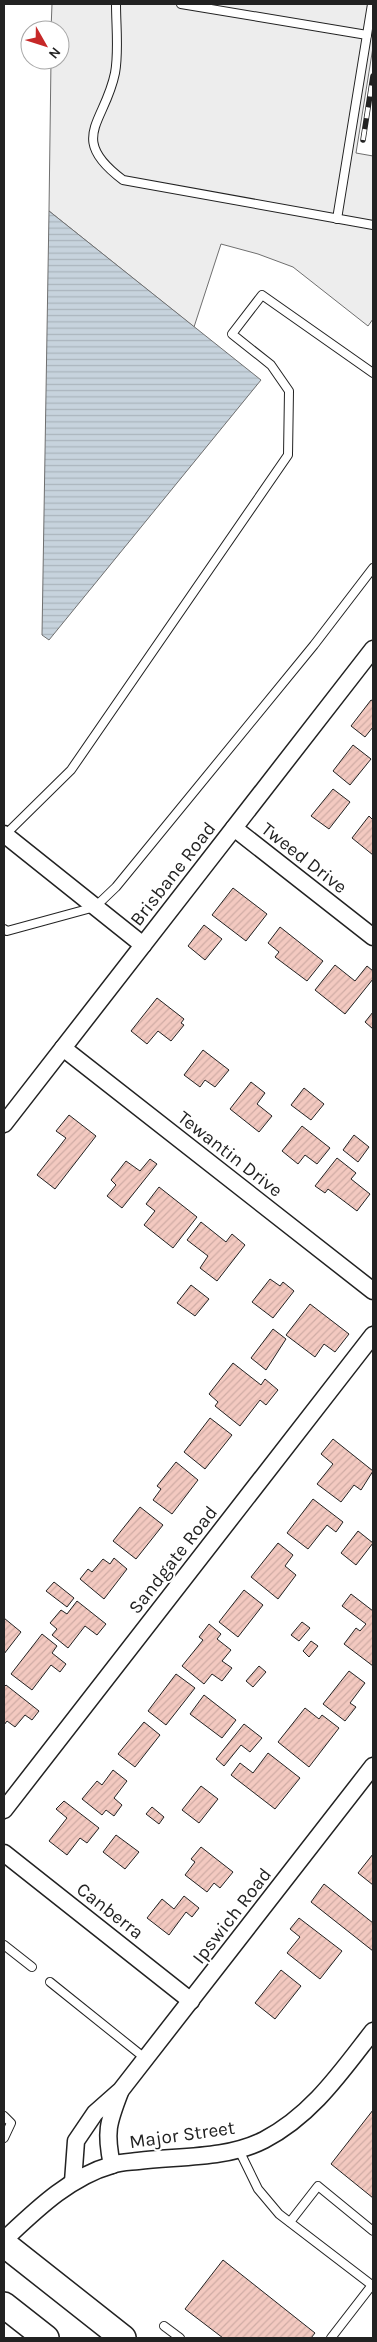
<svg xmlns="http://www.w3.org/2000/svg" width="377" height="2342" font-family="Karla,sans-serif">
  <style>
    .parking { fill: #ededed; stroke: #6f6f6f }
    .water { fill: url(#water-rules); stroke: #6f6f6f }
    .building { fill: url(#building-hatch); stroke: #222 }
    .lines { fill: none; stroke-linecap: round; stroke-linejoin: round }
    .lane-casing { stroke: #222; stroke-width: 10 }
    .street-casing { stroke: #222; stroke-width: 19 }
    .primary-casing { stroke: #222; stroke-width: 28 }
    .lane { stroke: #fff; stroke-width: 8 }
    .street { stroke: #fff; stroke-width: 16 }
    .primary { stroke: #fff; stroke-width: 25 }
    .rail-casing { stroke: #222; stroke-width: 5.5 }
    .rail { stroke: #fff; stroke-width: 4; stroke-dasharray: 11; stroke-linecap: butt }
    .labels { text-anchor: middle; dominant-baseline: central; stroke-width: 4; stroke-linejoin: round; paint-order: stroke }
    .street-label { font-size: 19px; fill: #222; stroke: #fff }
  </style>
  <defs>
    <pattern id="water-rules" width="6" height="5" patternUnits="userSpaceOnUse" patternTransform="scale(1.25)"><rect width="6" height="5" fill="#c7d3dd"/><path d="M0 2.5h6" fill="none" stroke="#abb5bd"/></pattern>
    <pattern id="building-hatch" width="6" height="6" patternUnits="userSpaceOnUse" patternTransform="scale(1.25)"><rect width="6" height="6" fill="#f3c9c0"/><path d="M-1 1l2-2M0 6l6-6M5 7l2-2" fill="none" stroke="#d0aca5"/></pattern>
  </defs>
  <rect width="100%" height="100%" fill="#fff"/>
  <!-- parking -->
  <polygon class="parking" points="52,4 373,4 373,47 356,153 373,156 373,319 368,326 293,267 258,254 221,244 194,327 49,211 51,60 60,60 60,30 51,30"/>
  <!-- water -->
  <polygon class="water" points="49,211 261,380 49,640 42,635"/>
  <!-- building -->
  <g class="building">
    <polygon points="371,700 373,701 373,727 365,737 351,726"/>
    <polygon points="353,745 371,759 350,785 333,771"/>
    <polygon points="333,789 350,802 329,829 311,816"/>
    <polygon points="369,816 373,820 373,855 352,838"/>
    <polygon points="233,888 267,914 246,941 212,915"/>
    <polygon points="204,925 222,939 205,960 188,946"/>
    <polygon points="280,927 323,961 307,981 275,957 279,952 268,943"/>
    <polygon points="335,965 355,981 367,966 373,971 373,979 345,1014 315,990"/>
    <polygon points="157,998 184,1019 181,1023 184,1025 171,1041 158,1031 147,1044 131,1031"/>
    <polygon points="373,1012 373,1029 365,1022"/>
    <polygon points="203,1050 229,1070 215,1087 205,1080 200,1087 184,1075"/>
    <polygon points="251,1082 265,1093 257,1104 272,1116 259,1132 230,1109"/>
    <polygon points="304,1088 324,1104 311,1120 291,1105"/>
    <polygon points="69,1115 96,1136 55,1189 37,1175 66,1138 56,1131"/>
    <polygon points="302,1126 330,1148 317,1164 305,1155 298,1164 282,1151"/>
    <polygon points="354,1135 369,1147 358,1162 343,1150"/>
    <polygon points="337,1158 356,1173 351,1179 370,1194 357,1211 328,1189 325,1193 315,1186"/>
    <polygon points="150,1159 157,1164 122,1208 107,1196 116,1185 111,1180 126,1161 140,1171"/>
    <polygon points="159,1187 197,1217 173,1248 144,1225 155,1211 146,1204"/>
    <polygon points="201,1222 226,1242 232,1234 245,1245 217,1281 200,1268 208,1256 187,1240"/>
    <polygon points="270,1279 280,1286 283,1282 294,1291 273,1318 252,1302"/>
    <polygon points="191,1285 209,1299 195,1316 177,1303"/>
    <polygon points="310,1304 349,1334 335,1352 324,1344 315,1357 286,1335"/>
    <polygon points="273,1329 286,1339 266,1370 251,1358"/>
    <polygon points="233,1363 261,1385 265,1379 278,1390 266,1405 260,1400 240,1426 215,1406 218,1402 209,1394"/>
    <polygon points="210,1418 232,1435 205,1469 184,1452"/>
    <polygon points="333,1439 373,1471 361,1490 354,1485 341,1502 317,1484 333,1464 321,1454"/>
    <polygon points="176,1462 198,1480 172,1514 153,1500 161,1489 157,1486"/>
    <polygon points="313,1499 343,1522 336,1532 327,1525 308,1549 287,1533"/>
    <polygon points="140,1507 163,1525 136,1559 113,1541"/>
    <polygon points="358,1531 373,1543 356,1565 341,1553"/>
    <polygon points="278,1543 293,1555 285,1566 296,1575 278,1599 251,1577"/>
    <polygon points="114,1558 127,1569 104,1599 80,1579 88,1569 92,1572 103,1559 110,1564"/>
    <polygon points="54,1582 74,1598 67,1607 46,1591"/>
    <polygon points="244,1590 263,1605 238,1637 219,1622"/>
    <polygon points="351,1594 373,1611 373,1666 344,1644 356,1628 360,1631 366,1624 342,1606"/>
    <polygon points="77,1601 106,1624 97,1635 85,1626 68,1648 52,1635 57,1629 50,1623 61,1610 67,1614"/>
    <polygon points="4,1618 21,1632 4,1654"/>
    <polygon points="302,1622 310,1628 299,1641 291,1635"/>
    <polygon points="209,1624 221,1634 217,1639 231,1650 222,1661 232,1668 222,1681 212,1674 204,1684 182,1666 203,1640 199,1637"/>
    <polygon points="42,1634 57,1646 52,1653 66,1664 60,1672 51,1665 32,1690 11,1674"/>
    <polygon points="311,1641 318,1646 309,1657 303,1651"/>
    <polygon points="259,1666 266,1672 253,1687 246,1681"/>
    <polygon points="349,1671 365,1683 350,1703 356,1707 345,1721 323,1704"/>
    <polygon points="176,1674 195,1688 166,1725 148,1711"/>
    <polygon points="6,1685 39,1711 32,1720 25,1715 15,1727 7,1721 4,1725 4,1687"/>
    <polygon points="204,1695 236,1720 222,1738 190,1714"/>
    <polygon points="305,1708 319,1719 322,1715 339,1728 309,1767 278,1742"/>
    <polygon points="144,1722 160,1735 135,1767 118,1754"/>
    <polygon points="244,1724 262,1738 250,1752 241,1745 224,1766 216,1759"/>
    <polygon points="268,1753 300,1778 275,1809 231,1775 240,1763 253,1773"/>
    <polygon points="113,1770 127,1781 114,1798 122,1805 114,1816 106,1810 102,1815 82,1799 97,1781 102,1785"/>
    <polygon points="201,1786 218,1799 199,1823 182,1810"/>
    <polygon points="64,1801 99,1828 87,1843 80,1838 67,1855 49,1841 67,1818 56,1809"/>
    <polygon points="152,1807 164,1817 159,1824 146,1814"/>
    <polygon points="116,1835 139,1852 125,1869 103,1852"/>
    <polygon points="201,1847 233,1872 220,1888 214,1883 207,1892 185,1875 195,1862 191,1859"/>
    <polygon points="373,1854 373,1885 358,1873"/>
    <polygon points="324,1884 373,1923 373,1951 311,1902"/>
    <polygon points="184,1896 199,1908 192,1917 186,1912 169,1935 147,1918 162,1899 174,1909"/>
    <polygon points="299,1918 342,1951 320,1979 287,1953 300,1937 290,1929"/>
    <polygon points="281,1970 301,1986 275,2019 255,2003"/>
    <polygon points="373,2110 373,2198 331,2164"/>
    <polygon points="223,2260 315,2333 311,2338 223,2338 185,2309"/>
  </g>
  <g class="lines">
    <!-- lane casing -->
    <g class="lane-casing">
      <g id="lane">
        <path d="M116 4C116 26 119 52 115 73 105 123 67 138 123 180L373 225"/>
        <polyline points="181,4 367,35"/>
        <polyline points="337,219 372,4"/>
        <polyline points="5,835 71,770 288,455 289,391 271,365 232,334 262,295 373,373"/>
        <polyline points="4,929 7,931 95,907 116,887 314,645 373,568"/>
        <polyline points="4,1945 32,1967"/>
        <polyline points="50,1982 146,2059"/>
        <polyline points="4,2116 11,2123 4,2138"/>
        <polyline points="238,2148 258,2189 279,2214 373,2286"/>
        <polyline points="290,2222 318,2186 373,2231"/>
        <polyline points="164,2326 180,2338"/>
        <polyline points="331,2338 372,2285"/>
      </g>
    </g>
    <!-- street casing -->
    <g class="street-casing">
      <g id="street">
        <polyline points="234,828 373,937"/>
        <polyline points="4,834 143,945"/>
        <polyline points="63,1048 373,1291"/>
        <polyline points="4,1124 373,649"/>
        <polyline points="4,1810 373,1335"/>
        <polyline points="4,1853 191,2001"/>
        <path d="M112 2165C105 2132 108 2123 120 2092"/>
        <polyline points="73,2182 76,2141 95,2113 121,2090 373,1766"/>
        <path d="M4 2240C35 2211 69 2177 112 2165 120 2162 129 2162 138 2161 179 2156 227 2159 264 2140 312 2115 341 2072 373 2031"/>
      </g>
    </g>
    <!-- primary casing -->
    <g class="primary-casing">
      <g id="primary">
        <polyline points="4,2244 123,2338"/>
        <polyline points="4,2305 46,2338"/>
      </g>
    </g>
    <!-- lane -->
    <use href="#lane" class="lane"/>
    <!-- street -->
    <use href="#street" class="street"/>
    <!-- primary -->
    <use href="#primary" class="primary"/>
    <!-- rail casing -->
    <g class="rail-casing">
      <polyline id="rail" points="363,140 373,76"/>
    </g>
    <!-- rail -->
    <use href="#rail" class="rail"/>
  </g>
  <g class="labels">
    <!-- street labels -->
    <g class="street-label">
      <text transform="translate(304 858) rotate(38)">Tweed Drive</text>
      <text transform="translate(173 874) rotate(-52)">Brisbane Road</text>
      <text transform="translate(230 1154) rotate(38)">Tewantin Drive</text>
      <text transform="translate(173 1560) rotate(-52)">Sandgate Road</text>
      <text transform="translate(110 1911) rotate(38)">Canberra</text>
      <text transform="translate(232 1916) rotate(-52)">Ipswich Road</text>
      <text transform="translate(182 2135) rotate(-8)">Major Street</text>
    </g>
  </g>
  <!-- border -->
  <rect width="377" height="2342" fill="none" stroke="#222222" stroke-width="10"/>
  <!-- north arrow -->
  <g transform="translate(45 45) rotate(129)"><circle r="24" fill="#ffffff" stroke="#a7a7a7"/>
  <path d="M0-4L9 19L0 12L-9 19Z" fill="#c62828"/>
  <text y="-8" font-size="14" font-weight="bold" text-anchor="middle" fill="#222222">N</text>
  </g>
</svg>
